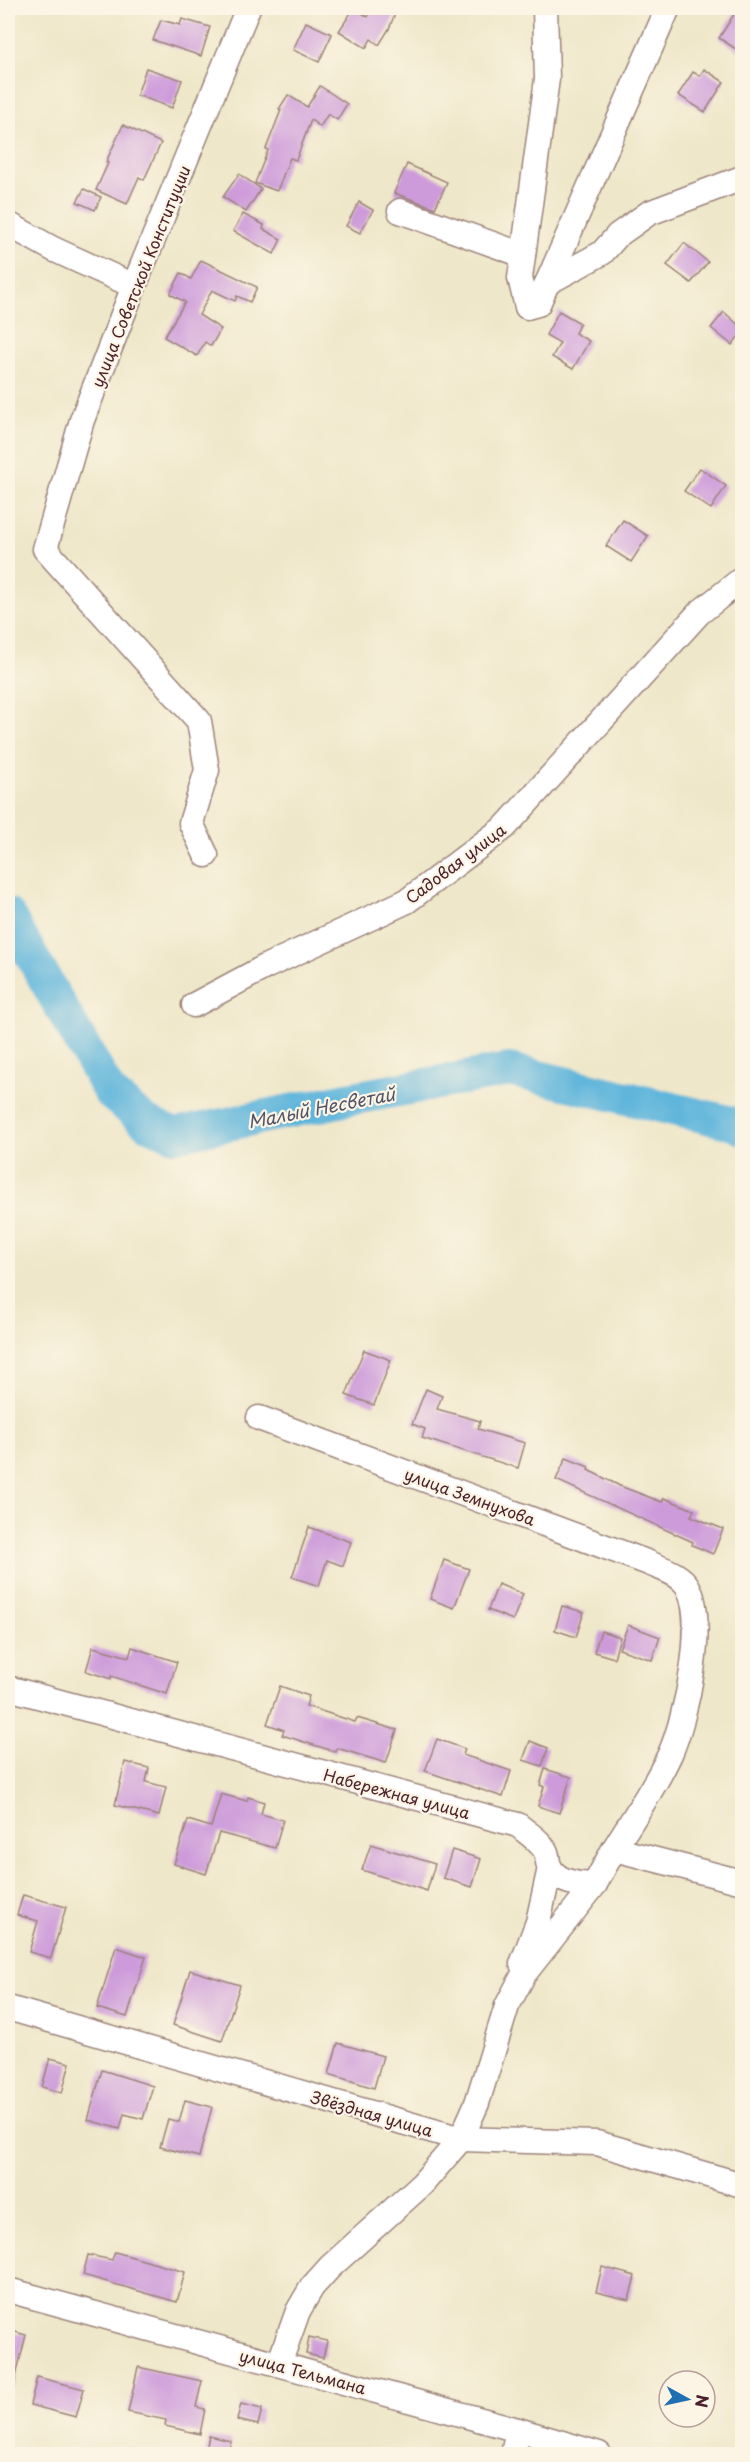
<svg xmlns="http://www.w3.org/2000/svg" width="750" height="2462" font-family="'Playpen Sans',sans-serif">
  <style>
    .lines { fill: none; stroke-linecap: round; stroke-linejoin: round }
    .river { stroke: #5eb5db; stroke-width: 34 }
    .building { fill: #cd9bda }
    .minor-casing { stroke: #9c837a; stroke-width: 27 }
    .minor { stroke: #fff; stroke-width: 24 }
    .labels { text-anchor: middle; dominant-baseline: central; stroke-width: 4.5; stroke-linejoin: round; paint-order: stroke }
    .street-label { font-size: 16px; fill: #4a1f2b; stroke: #fcf5e5 }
    .water-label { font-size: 18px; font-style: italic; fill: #515469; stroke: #fcf5e5 }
  </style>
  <rect width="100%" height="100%" fill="#fcf5e5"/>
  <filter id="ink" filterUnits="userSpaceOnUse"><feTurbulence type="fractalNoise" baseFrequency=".0167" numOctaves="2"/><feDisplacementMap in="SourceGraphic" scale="12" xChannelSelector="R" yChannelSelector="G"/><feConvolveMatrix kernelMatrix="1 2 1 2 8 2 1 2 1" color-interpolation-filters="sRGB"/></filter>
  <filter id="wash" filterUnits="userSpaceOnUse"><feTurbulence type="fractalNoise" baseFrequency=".008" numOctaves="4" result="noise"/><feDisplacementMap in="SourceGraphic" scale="24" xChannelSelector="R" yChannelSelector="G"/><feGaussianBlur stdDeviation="1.35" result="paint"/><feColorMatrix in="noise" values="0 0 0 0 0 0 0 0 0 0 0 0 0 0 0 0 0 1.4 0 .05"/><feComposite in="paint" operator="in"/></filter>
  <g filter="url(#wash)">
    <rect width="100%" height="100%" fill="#efe7c9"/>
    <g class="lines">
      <!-- river -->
      <polyline class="river" points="8,915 110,1093 147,1123 175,1135 348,1099 509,1070 732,1123 742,1128"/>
    </g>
    <g id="blocks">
      <!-- building -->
      <g class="building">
        <polygon points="354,8 368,17 372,8 397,8 389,29 379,45 371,39 366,48 339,31"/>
        <polygon points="738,8 742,8 742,53 719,38"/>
        <polygon points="182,19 210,27 201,56 153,40 161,20 180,25"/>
        <polygon points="306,22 332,34 319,62 293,50"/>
        <polygon points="146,68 182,80 172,108 137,95"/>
        <polygon points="704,69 724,82 705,112 678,95 693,72 700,76"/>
        <polygon points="320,86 347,104 337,120 328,114 320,127 311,120 296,160 290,158 277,191 255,183 268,150 266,149 281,110 279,109 288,95 307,107"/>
        <polygon points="123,125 161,143 144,180 139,177 127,204 96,190 108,163 106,162"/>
        <polygon points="407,164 447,182 435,208 394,193"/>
        <polygon points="239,174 261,189 246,212 223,197"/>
        <polygon points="84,189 101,197 95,210 77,202"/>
        <polygon points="359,202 373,210 360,233 346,226"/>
        <polygon points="243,214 264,225 263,229 281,239 274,254 233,231"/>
        <polygon points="684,243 708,262 691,283 667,265"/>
        <polygon points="201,260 257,287 250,302 237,296 235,301 212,290 199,315 221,329 211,346 205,342 197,356 164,337 185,302 170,294 181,273 191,279"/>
        <polygon points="559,311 580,323 575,333 589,341 573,369 552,357 560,343 546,335"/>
        <polygon points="724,312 742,328 742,332 732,345 711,328"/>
        <polygon points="700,468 726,486 711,509 684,491"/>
        <polygon points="623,520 648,536 631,562 606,546"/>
        <polygon points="364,1350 391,1360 374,1405 346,1395"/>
        <polygon points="426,1389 442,1396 437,1409 480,1421 478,1429 525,1443 518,1468 422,1438 425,1429 412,1424"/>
        <polygon points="566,1458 589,1467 588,1470 620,1486 662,1502 664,1498 694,1510 691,1516 723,1529 713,1554 692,1545 693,1542 556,1480"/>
        <polygon points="309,1527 351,1542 343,1566 327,1560 319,1586 292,1577"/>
        <polygon points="444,1560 469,1569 454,1608 430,1599"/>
        <polygon points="498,1584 523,1594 513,1620 488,1610"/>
        <polygon points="562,1606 584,1612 576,1637 555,1630"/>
        <polygon points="628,1625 660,1637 652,1660 619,1649"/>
        <polygon points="601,1631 620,1637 614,1658 594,1652"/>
        <polygon points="93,1647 129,1657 132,1647 177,1662 167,1694 111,1676 111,1679 86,1671"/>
        <polygon points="280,1686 309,1696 306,1706 355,1722 357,1718 397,1730 386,1763 337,1748 336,1752 282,1735 284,1730 267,1724"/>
        <polygon points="437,1739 465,1749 463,1755 511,1771 503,1797 425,1771"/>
        <polygon points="530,1741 548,1748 542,1766 523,1760"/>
        <polygon points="125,1762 149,1768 146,1782 166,1787 159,1816 115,1805"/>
        <polygon points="545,1769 571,1777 559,1813 538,1806 544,1787 540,1785"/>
        <polygon points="221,1794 247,1801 248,1797 264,1802 261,1814 283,1820 275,1848 219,1833 206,1874 174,1864 188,1820 211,1827"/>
        <polygon points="371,1844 435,1864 427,1891 362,1870"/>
        <polygon points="452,1850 481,1859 472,1887 443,1878"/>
        <polygon points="23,1895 66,1907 51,1958 29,1952 38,1921 17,1915"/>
        <polygon points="116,1947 146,1957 127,2017 97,2008"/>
        <polygon points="190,1970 240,1985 222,2041 173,2025"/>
        <polygon points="338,2043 383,2056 374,2088 329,2074"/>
        <polygon points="50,2058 70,2063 62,2093 42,2087"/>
        <polygon points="102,2070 153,2086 143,2119 124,2114 120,2129 88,2120"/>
        <polygon points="185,2100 212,2107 199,2157 160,2147 168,2119 179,2122"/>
        <polygon points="115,2252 185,2272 177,2302 83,2275 88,2255 112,2260"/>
        <polygon points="602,2267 635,2276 629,2300 596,2292"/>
        <polygon points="8,2330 26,2335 13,2388 8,2388"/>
        <polygon points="309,2337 327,2341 323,2358 306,2354"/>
        <polygon points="138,2367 202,2381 196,2407 205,2409 200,2434 165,2426 166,2420 128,2412"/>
        <polygon points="37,2377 84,2389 76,2417 30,2405"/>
        <polygon points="241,2404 262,2409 258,2425 237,2420"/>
        <polygon points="209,2436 231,2441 228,2454 205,2454"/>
      </g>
    </g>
  </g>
  <g filter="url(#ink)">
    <use href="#blocks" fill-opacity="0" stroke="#9c837a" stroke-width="1.5"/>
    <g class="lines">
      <!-- minor casing -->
      <g class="minor-casing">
        <g id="minor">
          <polyline points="545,8 547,79 520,278 527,307 538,304 668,8"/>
          <polyline points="400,211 523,255"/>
          <polyline points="8,224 53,249 134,286"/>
          <polyline points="547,283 602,253 618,235 649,213 742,178"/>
          <polyline points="206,855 191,823 207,770 199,721 45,549 82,420 134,286 248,8"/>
          <polyline points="194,1005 267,966 407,901 505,827 699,613 742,579"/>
          <path d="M259 1418 649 1563C662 1569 681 1574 688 1587 707 1623 686 1718 670 1754 655 1787 633 1818 614 1849"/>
          <path d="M8 1688 518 1825C527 1833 540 1840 546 1852 548 1856 547 1861 549 1866 556 1882 580 1886 595 1884L614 1849 742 1882"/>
          <polyline points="522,1964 538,1922 550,1868"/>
          <polyline points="8,2008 461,2139 597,2143 742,2185"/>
          <polyline points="8,2290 518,2430 599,2454"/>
          <polyline points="279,2364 298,2311 312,2287 330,2267 422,2184 461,2139 477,2103 507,2006 524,1974 595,1884"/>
          <polyline points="513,2454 518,2430"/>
        </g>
      </g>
      <!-- minor -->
      <use href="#minor" class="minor"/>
    </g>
  </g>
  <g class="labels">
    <!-- street labels -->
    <g class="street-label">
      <text transform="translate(140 276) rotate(-68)">улица Советской Конституции</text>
      <text transform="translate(455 863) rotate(-37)">Садовая улица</text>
      <text transform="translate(470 1496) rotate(20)">улица Земнухова</text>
      <text transform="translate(397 1793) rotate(15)">Набережная улица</text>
      <text transform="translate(372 2113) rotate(16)">Звёздная улица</text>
      <text transform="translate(303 2371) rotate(15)">улица Тельмана</text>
    </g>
    <!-- water labels -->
    <g class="water-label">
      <text transform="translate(321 1107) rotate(-11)">Малый Несветай</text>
    </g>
  </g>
  <!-- margin -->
  <rect width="750" height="2462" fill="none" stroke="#fcf5e5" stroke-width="30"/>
  <!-- north arrow -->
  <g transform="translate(687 2399) rotate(98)"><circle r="28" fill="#fcf5e5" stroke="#b59f9b" stroke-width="1.5"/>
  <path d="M0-4.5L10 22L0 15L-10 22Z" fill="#1f6fb2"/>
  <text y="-9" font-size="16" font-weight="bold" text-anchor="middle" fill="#4a1f2b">N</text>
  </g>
</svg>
